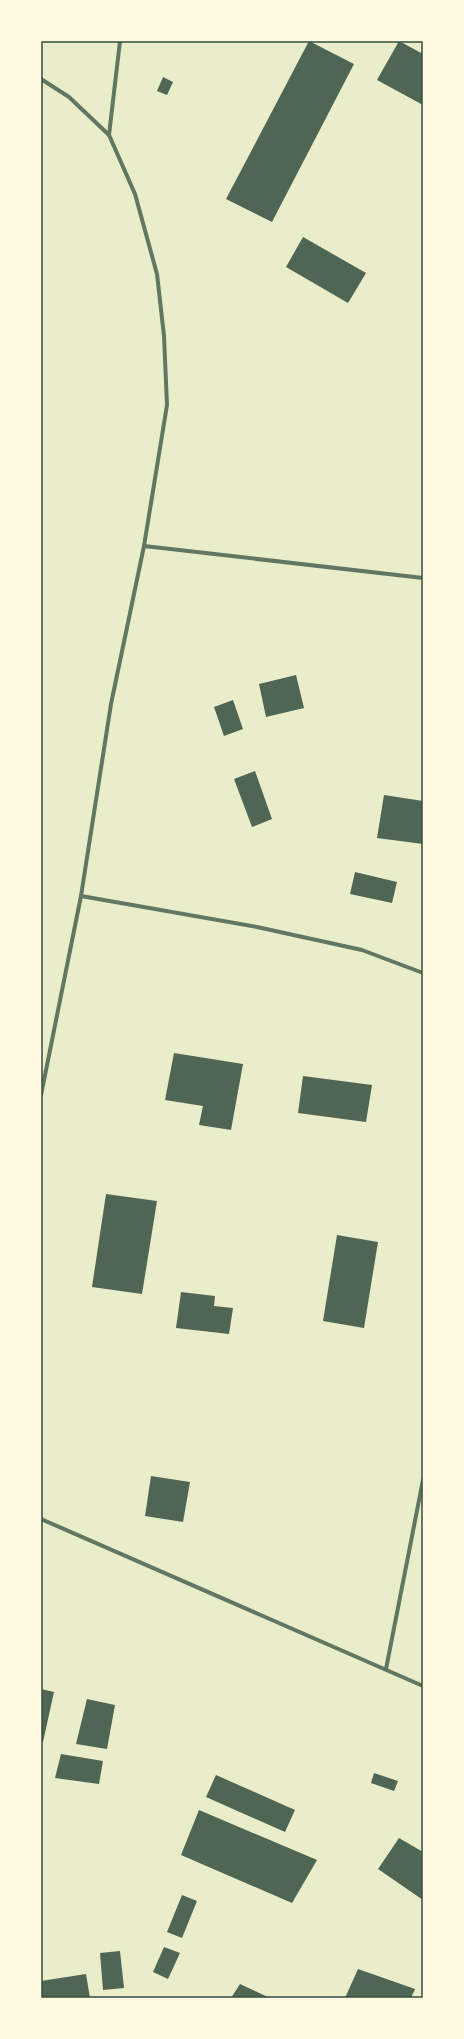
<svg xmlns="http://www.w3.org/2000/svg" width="464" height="2039" font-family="'Varela Round',sans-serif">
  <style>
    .building { fill: #4f6655 }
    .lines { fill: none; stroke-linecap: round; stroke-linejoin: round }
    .minor { stroke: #617663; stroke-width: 4 }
    .neatline { fill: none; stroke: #344e41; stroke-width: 1.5 }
  </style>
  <rect width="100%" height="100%" fill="#e9edc9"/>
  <!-- building -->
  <g class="building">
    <polygon points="309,41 354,64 272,222 226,199"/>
    <polygon points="399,41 423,54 423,105 377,80"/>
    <polygon points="163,77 173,82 167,95 157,91"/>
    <polygon points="303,237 366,273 348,303 286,267"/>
    <polygon points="296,675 304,708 266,717 259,684"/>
    <polygon points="233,700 243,729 224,736 214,707"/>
    <polygon points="255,771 272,819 252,827 234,779"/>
    <polygon points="384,795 423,801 423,844 377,838"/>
    <polygon points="355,872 397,882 392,903 350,894"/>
    <polygon points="174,1053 243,1064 231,1130 199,1125 203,1106 165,1100"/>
    <polygon points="303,1076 372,1085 366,1122 298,1113"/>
    <polygon points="106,1194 157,1201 142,1294 92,1287"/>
    <polygon points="337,1235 378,1242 364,1328 323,1321"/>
    <polygon points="181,1292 215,1296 214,1306 233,1308 229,1334 176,1328"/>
    <polygon points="151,1476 190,1482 183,1522 145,1516"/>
    <polygon points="41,1689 54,1692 43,1742 41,1741"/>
    <polygon points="87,1699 115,1705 107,1749 76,1744"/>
    <polygon points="61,1754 103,1761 99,1784 55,1778"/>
    <polygon points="374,1773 398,1781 394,1791 371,1783"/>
    <polygon points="216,1775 295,1810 285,1832 206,1797"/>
    <polygon points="199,1810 317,1860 292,1903 181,1855"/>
    <polygon points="399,1838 423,1852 423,1900 378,1869"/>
    <polygon points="182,1895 197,1901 182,1938 167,1932"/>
    <polygon points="164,1947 180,1953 168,1979 153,1972"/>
    <polygon points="120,1951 124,1988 103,1990 100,1953"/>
    <polygon points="358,1969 415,1989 411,1998 345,1998"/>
    <polygon points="86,1974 90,1998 41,1998 41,1981"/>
    <polygon points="240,1984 270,1998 231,1998"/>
  </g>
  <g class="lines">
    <!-- minor -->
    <g class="minor">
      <polyline points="41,79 69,97 109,135 135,194 157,274 164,336 167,405 144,546 111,704 81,896 41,1095"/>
      <polyline points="109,135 120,41"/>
      <polyline points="144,546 423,578"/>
      <polyline points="81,896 257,927 362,950 423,973"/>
      <polyline points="41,1519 423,1686"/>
      <polyline points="386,1669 423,1480"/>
    </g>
  </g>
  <!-- border -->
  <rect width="464" height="2039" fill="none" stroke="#fefae0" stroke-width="84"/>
  <rect x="42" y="42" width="380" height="1955" class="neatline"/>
</svg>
